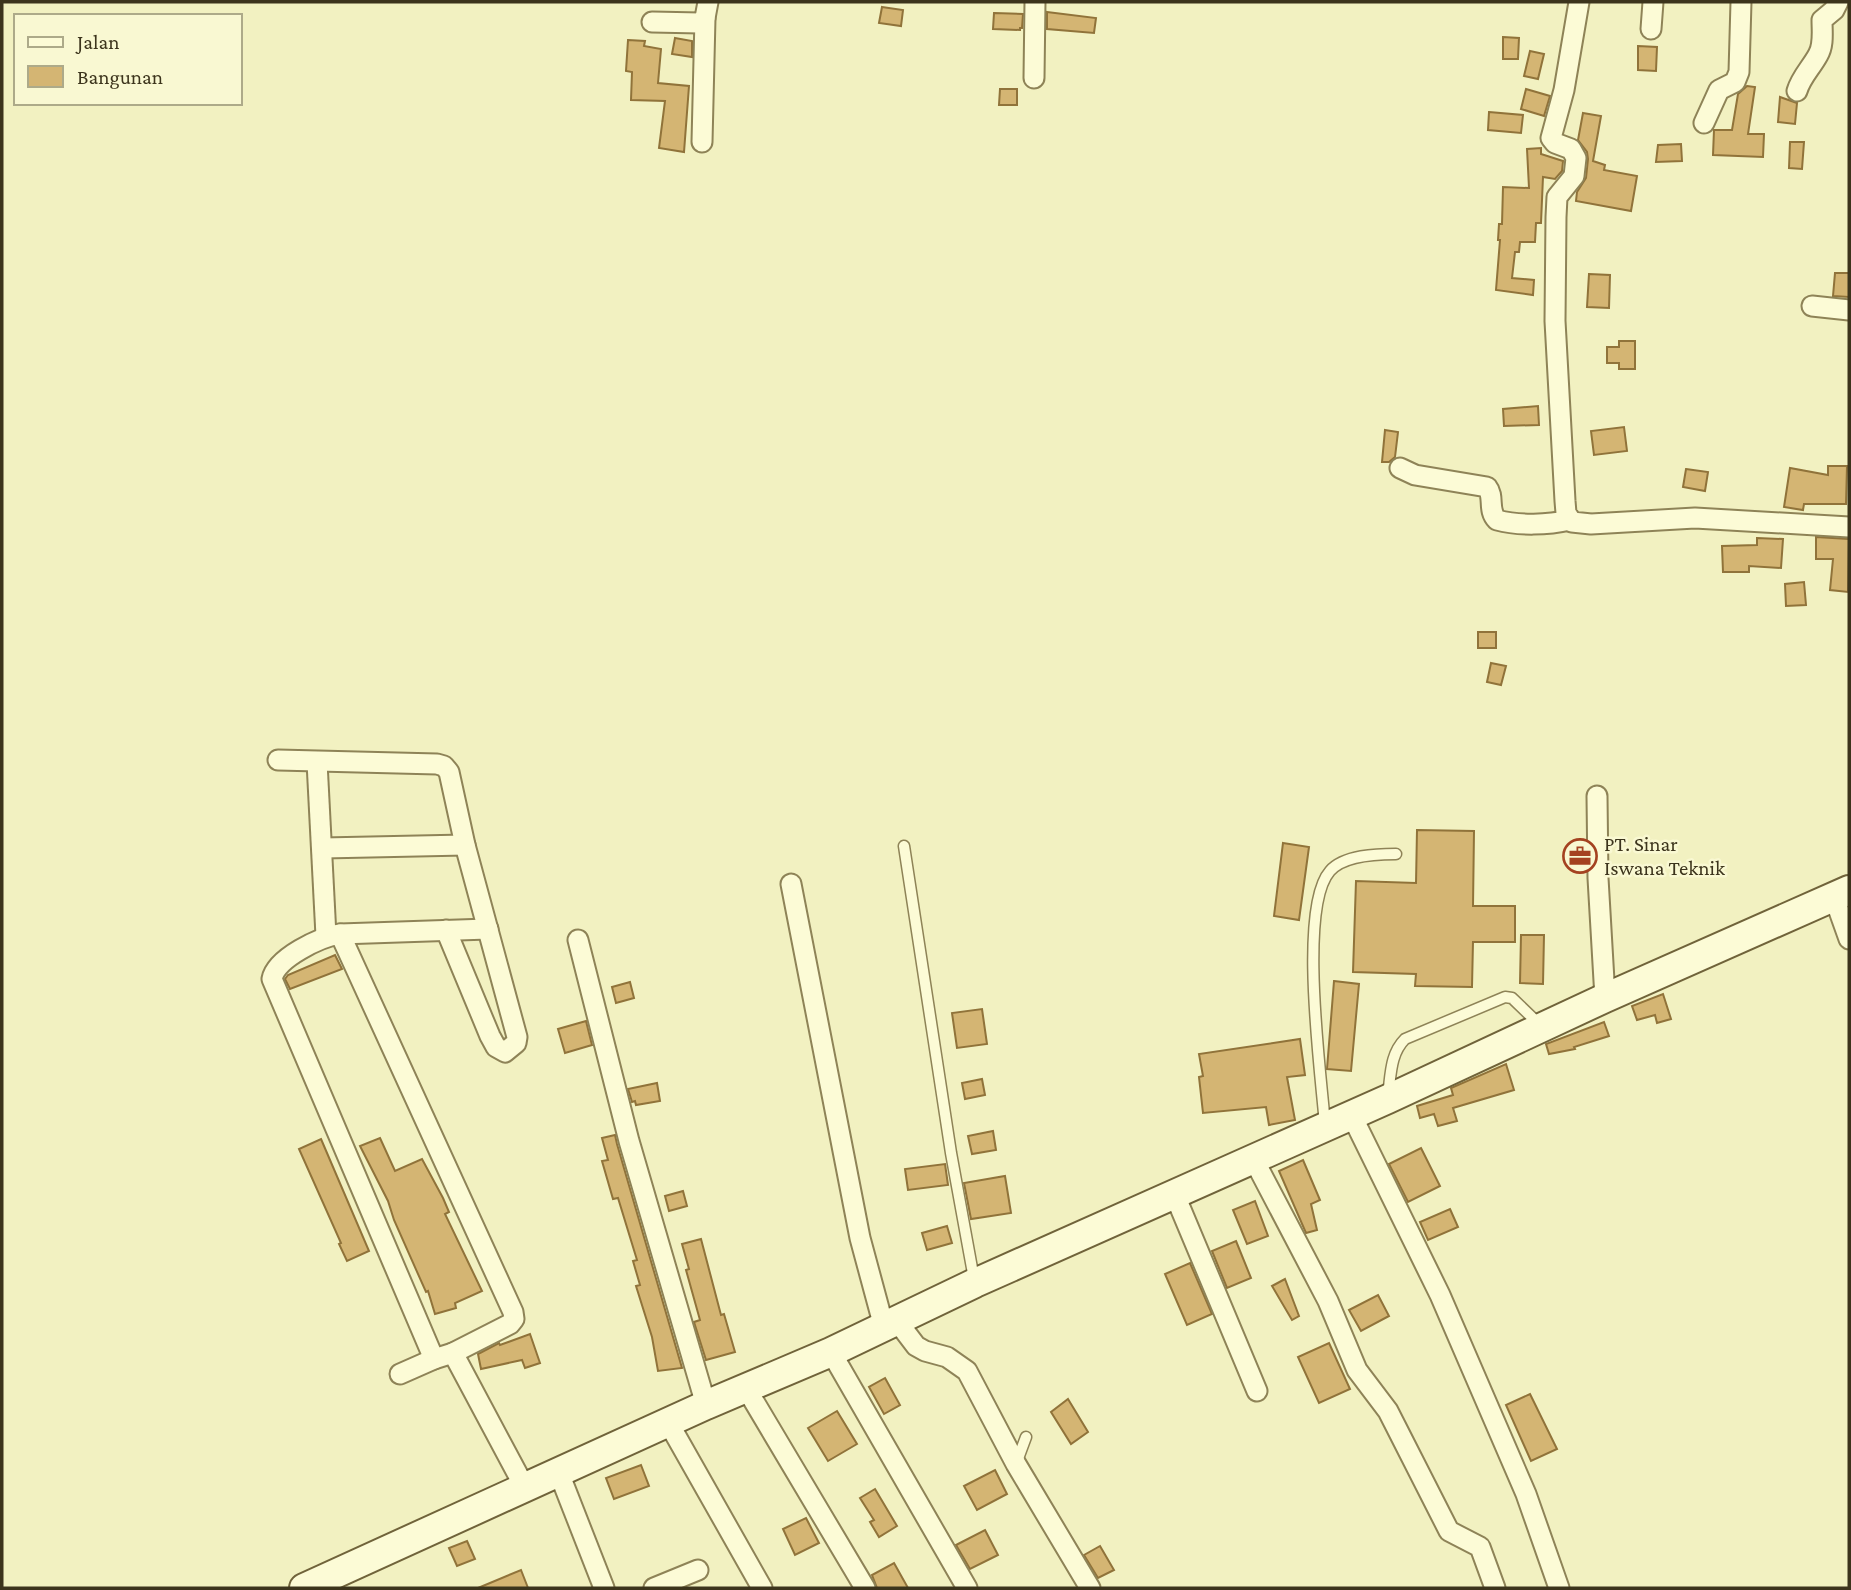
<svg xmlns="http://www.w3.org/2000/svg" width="1851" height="1590" font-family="'Crimson Pro',serif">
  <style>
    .building { fill: #d4b573; stroke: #90733a; stroke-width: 2 }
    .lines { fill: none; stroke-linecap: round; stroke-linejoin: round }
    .lane-casing { stroke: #8e8357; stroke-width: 13 }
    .street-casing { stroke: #8e8357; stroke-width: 23 }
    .secondary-casing { stroke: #70633a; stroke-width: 32 }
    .lane { stroke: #fcfbd6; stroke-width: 10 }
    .street { stroke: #fcfbd6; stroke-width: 19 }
    .secondary { stroke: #fcfbd6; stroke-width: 28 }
    .labels { text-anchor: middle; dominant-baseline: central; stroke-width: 5; stroke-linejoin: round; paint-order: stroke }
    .poi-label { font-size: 21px; fill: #3c341c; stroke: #f9f8d2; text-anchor: start }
  </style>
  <rect width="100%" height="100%" fill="#f2f1c1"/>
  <!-- building -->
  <g class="building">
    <polygon points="882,7 903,10 901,26 879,23"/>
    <polygon points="1047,12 1096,18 1094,33 1047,29"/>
    <polygon points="994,13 1023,14 1022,28 1020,28 1020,30 993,29"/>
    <polygon points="1503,37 1519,38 1518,59 1503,59"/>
    <polygon points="675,38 692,41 692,57 672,54"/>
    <polygon points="628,40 645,41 644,46 661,49 658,83 689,86 684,152 659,148 665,101 631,100 632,72 626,71"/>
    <polygon points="1638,46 1657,47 1656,71 1638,70"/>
    <polygon points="1530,51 1544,54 1538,79 1524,76"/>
    <polygon points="1747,86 1755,87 1748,134 1764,134 1763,157 1713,155 1714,130 1732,130 1738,94"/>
    <polygon points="1000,89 1017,89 1017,105 999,105"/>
    <polygon points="1526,89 1550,96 1544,116 1521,109"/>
    <polygon points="1780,97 1797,103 1795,124 1778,122"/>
    <polygon points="1489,112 1523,115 1521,133 1488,130"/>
    <polygon points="1583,113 1601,116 1593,161 1605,165 1604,170 1637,176 1631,211 1576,201 1577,192 1586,178 1588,159 1587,152 1578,140"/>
    <polygon points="1790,142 1804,142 1802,169 1789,168"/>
    <polygon points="1681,144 1682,161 1656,162 1658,145"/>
    <polygon points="1541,148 1541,154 1563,161 1562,171 1555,179 1543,177 1541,223 1536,223 1535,242 1520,242 1519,252 1515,252 1512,278 1534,280 1533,295 1496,290 1500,240 1498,240 1499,224 1502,224 1503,187 1529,188 1527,149"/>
    <polygon points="1835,273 1849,273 1849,297 1833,296"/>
    <polygon points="1589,274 1610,275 1609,308 1587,307"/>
    <polygon points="1619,341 1635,341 1635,369 1619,369 1619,363 1607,363 1607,347 1619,347"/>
    <polygon points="1538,406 1539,425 1504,426 1503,409"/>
    <polygon points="1624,427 1627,451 1594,455 1591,431"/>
    <polygon points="1385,430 1398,432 1395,457 1389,462 1382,462"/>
    <polygon points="1828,466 1847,466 1846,504 1804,504 1803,510 1784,507 1790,468 1828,475"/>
    <polygon points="1686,469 1708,472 1705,491 1683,487"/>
    <polygon points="1816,537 1849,539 1848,592 1830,590 1833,559 1816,559"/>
    <polygon points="1757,538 1783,539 1781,568 1749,566 1749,572 1723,572 1722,546 1757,545"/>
    <polygon points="1804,582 1806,605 1786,606 1785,584"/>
    <rect x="1478" y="632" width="18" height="16"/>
    <polygon points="1491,663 1506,666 1501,685 1487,682"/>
    <polygon points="1417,830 1474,831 1473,906 1515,906 1515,942 1473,942 1472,987 1415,986 1416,974 1353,972 1356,881 1416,883"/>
    <polygon points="1283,843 1309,847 1299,920 1274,916"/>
    <polygon points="1521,935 1544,935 1543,984 1520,983"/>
    <polygon points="335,955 342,969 290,989 285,979 288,975"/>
    <polygon points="1334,981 1359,984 1351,1071 1327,1069"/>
    <polygon points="630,982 634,998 616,1003 612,987"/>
    <polygon points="1663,994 1671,1019 1657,1023 1655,1015 1637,1020 1632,1006"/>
    <polygon points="982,1009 987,1044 957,1048 952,1013"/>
    <polygon points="586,1021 592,1045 565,1053 558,1029"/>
    <polygon points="1604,1022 1609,1036 1574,1047 1575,1049 1549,1054 1546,1044"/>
    <polygon points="1300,1039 1305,1075 1287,1077 1295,1120 1269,1125 1266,1107 1203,1113 1199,1077 1203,1076 1199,1054"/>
    <polygon points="1506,1064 1514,1090 1453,1108 1457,1121 1438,1126 1434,1114 1420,1118 1417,1106 1453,1095 1451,1088"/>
    <polygon points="982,1079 985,1095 965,1099 962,1083"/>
    <polygon points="657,1083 660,1101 636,1105 635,1101 632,1102 628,1089"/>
    <polygon points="993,1131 996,1150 972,1154 968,1136"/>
    <polygon points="615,1135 617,1144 682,1368 658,1371 652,1337 636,1286 640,1285 633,1261 637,1260 618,1198 613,1199 602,1161 608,1160 602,1138"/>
    <polygon points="380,1138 395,1171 422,1159 443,1198 449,1212 445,1214 482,1291 455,1303 456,1308 435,1314 428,1291 426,1292 394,1220 388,1201 360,1146"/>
    <polygon points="321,1139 369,1251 347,1261 339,1244 341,1243 299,1149"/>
    <polygon points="1421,1148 1440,1186 1408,1202 1389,1164"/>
    <polygon points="1303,1160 1320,1200 1311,1204 1317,1230 1306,1233 1279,1171"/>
    <polygon points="945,1164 948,1185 908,1190 905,1169"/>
    <polygon points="1005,1176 1011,1213 971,1219 964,1183"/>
    <polygon points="683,1191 687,1206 669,1211 665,1196"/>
    <polygon points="1255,1201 1268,1236 1247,1244 1233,1210"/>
    <polygon points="1450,1209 1458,1227 1428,1240 1420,1222"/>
    <polygon points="947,1226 952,1243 927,1250 922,1233"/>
    <polygon points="701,1239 721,1315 724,1314 735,1352 706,1360 694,1322 700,1320 686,1270 689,1269 682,1244"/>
    <polygon points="1236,1241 1251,1278 1227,1288 1212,1251"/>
    <polygon points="1190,1263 1212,1314 1187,1325 1165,1274"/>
    <polygon points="1285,1279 1299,1316 1292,1320 1272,1286"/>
    <polygon points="1378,1295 1389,1316 1361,1331 1349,1310"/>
    <polygon points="530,1334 540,1363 525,1368 522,1360 481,1369 478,1354 499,1343 500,1345"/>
    <polygon points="1329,1343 1350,1389 1319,1403 1298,1357"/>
    <polygon points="885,1378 900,1405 884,1414 869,1387"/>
    <polygon points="1530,1394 1557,1449 1531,1461 1506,1405"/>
    <polygon points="1068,1399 1088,1432 1071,1444 1051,1412"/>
    <polygon points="837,1411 857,1444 828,1461 808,1428"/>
    <polygon points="641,1465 649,1486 614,1499 606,1478"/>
    <polygon points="995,1470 1007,1494 977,1510 964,1486"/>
    <polygon points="875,1489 897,1526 879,1537 870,1522 874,1520 860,1498"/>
    <polygon points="806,1518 819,1543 795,1555 783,1529"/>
    <polygon points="985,1530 998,1555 970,1569 956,1545"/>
    <polygon points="467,1541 475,1559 457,1566 449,1548"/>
    <polygon points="1100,1546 1114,1570 1098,1578 1084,1555"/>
    <polygon points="894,1563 908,1588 877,1588 872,1575"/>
    <polygon points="521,1570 528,1588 478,1588"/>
  </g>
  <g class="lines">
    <!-- lane casing -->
    <g class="lane-casing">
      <g id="lane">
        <polyline points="904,846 951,1153 974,1279"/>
        <path d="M1388 1095C1391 1075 1390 1054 1405 1039L1505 997 1512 998 1541 1026"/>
        <path d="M1325 1125C1321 1073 1298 907 1330 871 1344 855 1377 854 1396 854"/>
        <polyline points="1016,1464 1026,1437"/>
      </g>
    </g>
    <!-- street casing -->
    <g class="street-casing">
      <g id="street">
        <polyline points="1579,2 1564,90 1551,138 1555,143 1571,149 1576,158 1574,176 1557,197 1556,217 1555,321 1565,501 1566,513 1572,522 1591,524 1695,518 1849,527"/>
        <polyline points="652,22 700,23 705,18 708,2"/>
        <polyline points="1651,29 1653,2"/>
        <polyline points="1034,78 1035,2"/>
        <path d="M1797 91C1801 77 1811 68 1818 55 1824 45 1822 32 1822 20L1834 10 1838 2"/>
        <polyline points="1704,123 1719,90 1735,82 1739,72 1741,2"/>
        <polyline points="702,142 705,18"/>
        <polyline points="1812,306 1849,310"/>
        <path d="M1400 468 1415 475 1487 487C1495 497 1487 510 1497 520 1519 526 1548 525 1570 520"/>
        <polyline points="278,760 437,764 444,766 449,772 465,845 517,1037 516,1043 505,1052 496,1047 490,1036 446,930"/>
        <polyline points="317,762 326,936"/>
        <polyline points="1597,796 1598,878 1605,998"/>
        <polyline points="323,848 465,845"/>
        <polyline points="791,884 860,1238 884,1327"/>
        <polyline points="1834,897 1849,939"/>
        <path d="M340 934 513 1312 514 1319 510 1324 453 1353 434 1359 272 979C276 958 320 937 340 934Z"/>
        <polyline points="340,934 488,929"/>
        <polyline points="578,940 629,1141 706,1405"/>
        <polyline points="1351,1114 1440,1295 1526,1494 1559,1588"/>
        <polyline points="1253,1158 1328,1301 1357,1370 1388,1411 1449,1531 1480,1547 1495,1588"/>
        <polyline points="1174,1193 1257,1391"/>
        <polyline points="897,1321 916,1346 925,1351 947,1357 967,1371 1016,1464 1090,1588"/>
        <polyline points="831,1352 967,1588"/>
        <polyline points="453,1353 525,1488"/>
        <polyline points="400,1374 434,1359"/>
        <polyline points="746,1388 865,1588"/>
        <polyline points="668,1422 762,1588"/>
        <polyline points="559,1473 604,1588"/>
        <polyline points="654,1588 698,1570"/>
      </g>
    </g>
    <!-- secondary casing -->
    <g class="secondary-casing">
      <polyline id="secondary" points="304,1588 706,1405 831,1352 975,1283 1388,1099 1605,998 1849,890"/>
    </g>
    <!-- lane -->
    <use href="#lane" class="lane"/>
    <!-- street -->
    <use href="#street" class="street"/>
    <!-- secondary -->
    <use href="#secondary" class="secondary"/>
  </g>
  <!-- icons -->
  <defs>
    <g id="office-ring" transform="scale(1.75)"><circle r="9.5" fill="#f9f8d2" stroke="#a44220" stroke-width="1.5"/><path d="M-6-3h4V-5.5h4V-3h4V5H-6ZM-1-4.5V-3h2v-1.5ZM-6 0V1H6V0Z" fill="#a44220"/></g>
  </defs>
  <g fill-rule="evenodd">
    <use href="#office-ring" x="1580" y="856"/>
  </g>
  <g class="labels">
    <!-- poi labels -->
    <g class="poi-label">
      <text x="1604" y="844">PT. Sinar<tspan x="1604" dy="24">Iswana Teknik</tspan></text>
    </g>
  </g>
  <!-- border -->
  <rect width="1851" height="1590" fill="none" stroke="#3c341c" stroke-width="7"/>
  <!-- legend -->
  <rect x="14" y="14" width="228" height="91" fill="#f9f8d2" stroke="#adaa89" stroke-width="2"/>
  <rect x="28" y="37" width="35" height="10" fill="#fcfbd6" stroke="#adaa89" stroke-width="2"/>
  <text x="77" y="49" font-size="21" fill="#3c341c">Jalan</text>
  <rect x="28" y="66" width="35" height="21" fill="#d4b573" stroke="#adaa89" stroke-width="2"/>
  <text x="77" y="84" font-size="21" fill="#3c341c">Bangunan</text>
</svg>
